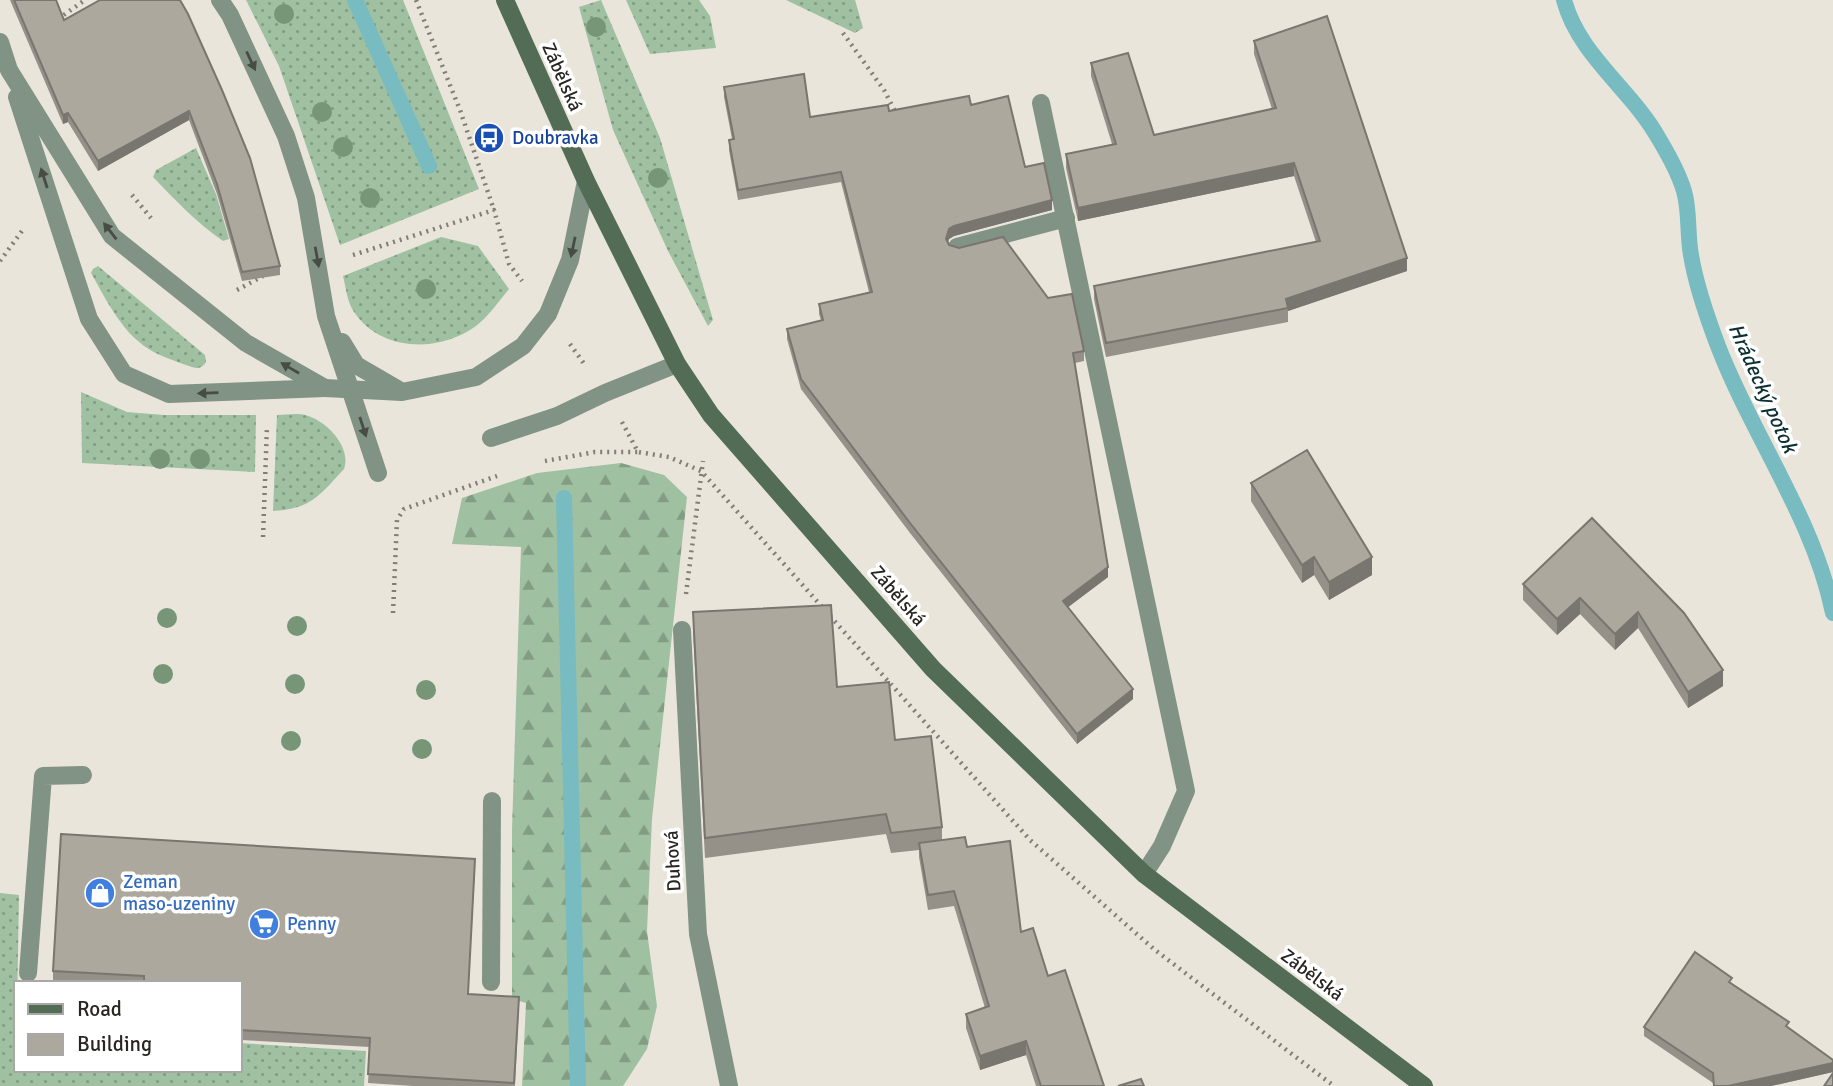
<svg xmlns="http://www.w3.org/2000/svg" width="1833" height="1086" font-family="Signika,sans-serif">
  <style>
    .grass { fill: url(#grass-dots) }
    .forest { fill: url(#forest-firs) }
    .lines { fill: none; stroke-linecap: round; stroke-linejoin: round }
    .stream { stroke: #78bbc1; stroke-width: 16 }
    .path { stroke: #817e77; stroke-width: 4.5; stroke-dasharray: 2 5; stroke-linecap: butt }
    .lane { stroke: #819384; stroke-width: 18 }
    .street { stroke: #819384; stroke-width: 18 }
    .secondary { stroke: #526c56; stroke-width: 18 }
    .tree { fill: #769677 }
    .wall { fill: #959088 }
    .shaded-wall { fill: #79766f }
    .building { fill: #ada89e; stroke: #79766f; stroke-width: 2 }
    .oneway { fill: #474c44 }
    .labels { text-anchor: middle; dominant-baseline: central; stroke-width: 7; stroke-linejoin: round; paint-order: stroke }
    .street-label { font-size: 19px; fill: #282622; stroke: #fff }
    .transit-label { font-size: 19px; fill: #164399; stroke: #fff; text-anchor: start }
    .shop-label { font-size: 19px; fill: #366cbe; stroke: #fff; text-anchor: start }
    .water-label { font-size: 21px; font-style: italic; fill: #0d3033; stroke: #fff }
  </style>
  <defs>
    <pattern id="grass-dots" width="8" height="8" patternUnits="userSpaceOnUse" patternTransform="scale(1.75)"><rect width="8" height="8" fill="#9fc1a2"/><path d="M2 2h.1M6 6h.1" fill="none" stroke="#829d84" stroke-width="1.8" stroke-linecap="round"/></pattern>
    <pattern id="forest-firs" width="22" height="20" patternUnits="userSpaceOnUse" patternTransform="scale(1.75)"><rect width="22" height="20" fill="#9fc1a2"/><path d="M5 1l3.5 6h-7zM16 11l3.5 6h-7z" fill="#829d84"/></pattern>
  </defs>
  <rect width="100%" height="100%" fill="#eae5da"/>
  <!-- grass -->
  <g class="grass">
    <polygon points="246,0 403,0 479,189 340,245 279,66"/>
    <polygon points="601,0 660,138 713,320 708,326 668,251 613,130 579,7"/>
    <polygon points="626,0 699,0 710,16 716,48 650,54"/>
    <polygon points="786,0 855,0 863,28 855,33"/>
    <path d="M196 148 216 194 229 239 223 241C197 223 175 200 153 177L156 170Z"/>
    <path d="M441 237 478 246 509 289C499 301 489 316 476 326 439 353 381 352 354 312 347 302 346 288 343 276Z"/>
    <path d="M98 266 205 355 206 362C200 372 192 367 183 364 167 358 151 353 138 341 118 324 104 296 91 273L93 269Z"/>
    <polygon points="81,392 127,412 164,415 256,415 255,472 82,463"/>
    <path d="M277 415C286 415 297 413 305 415 326 420 352 447 344 469 320 495 311 509 273 511Z"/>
    <polygon points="0,893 19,895 16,1070 240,1070 240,1043 366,1051 364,1086 0,1086"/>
  </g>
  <!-- forest -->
  <polygon class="forest" points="621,463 664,475 687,497 652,819 647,931 657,1006 647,1049 623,1086 522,1086 526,1003 512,999 512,829 521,547 452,544 462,498 537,473"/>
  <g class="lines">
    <!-- stream -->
    <g class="stream">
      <polyline points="355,0 429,166"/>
      <path d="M1564 0C1579 56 1632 90 1659 139 1668 154 1679 174 1684 191 1690 211 1687 234 1691 255 1696 286 1707 317 1718 346 1752 435 1814 519 1833 613"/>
      <polyline points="564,498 578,1086"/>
    </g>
    <!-- path -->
    <g class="path">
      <polyline points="416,0 460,110 494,210"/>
      <polyline points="58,19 85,0"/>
      <polyline points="843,33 884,90 897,115"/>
      <polyline points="132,195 151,218"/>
      <polyline points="353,255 494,210 509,264 522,281"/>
      <polyline points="0,261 22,231"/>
      <polyline points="237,290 263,276"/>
      <polyline points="570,344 585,365"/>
      <polyline points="622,422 638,452 669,457 701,471 824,609"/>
      <polyline points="545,461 595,452 638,452"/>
      <polyline points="263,537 267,426"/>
      <polyline points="686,594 703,461"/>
      <polyline points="393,613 397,520 404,509 497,476"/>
      <polyline points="830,616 1030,840 1155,950 1334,1086"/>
    </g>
    <!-- lane -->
    <g class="lane">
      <polyline points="220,0 230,15 286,136 306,198 326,316 378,473"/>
      <polyline points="0,42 9,70 112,236 246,343 325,388 402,392 476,377 523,346 548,314 570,260 586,181"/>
      <polyline points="17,97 89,319 124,374 169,394 325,388"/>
      <polyline points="1041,103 1186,791 1162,846 1144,874"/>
      <polyline points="957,247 1066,218"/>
      <polyline points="342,342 356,365 399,390"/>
      <polyline points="491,438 557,416 605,393 677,364"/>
      <polyline points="28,973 43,776 83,775"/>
      <polyline points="491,982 492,801"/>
    </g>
    <!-- street -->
    <polyline class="street" points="682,630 698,934 729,1086"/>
    <!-- secondary -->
    <polyline class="secondary" points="505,0 586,181 677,364 711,415 933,669 1144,874 1424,1086"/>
  </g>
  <!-- trees -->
  <g class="tree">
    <circle cx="284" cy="14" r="10"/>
    <circle cx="596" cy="27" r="10"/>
    <circle cx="322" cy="112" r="10"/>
    <circle cx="343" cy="147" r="10"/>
    <circle cx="658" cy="178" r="10"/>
    <circle cx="370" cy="198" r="10"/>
    <circle cx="426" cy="289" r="10"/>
    <circle cx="160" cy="459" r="10"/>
    <circle cx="200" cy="459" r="10"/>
    <circle cx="167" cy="618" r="10"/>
    <circle cx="297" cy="626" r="10"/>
    <circle cx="163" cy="674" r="10"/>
    <circle cx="295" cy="684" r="10"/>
    <circle cx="426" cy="690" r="10"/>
    <circle cx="291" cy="741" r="10"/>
    <circle cx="422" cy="749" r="10"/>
  </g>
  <!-- wall -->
  <g class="wall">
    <polygon points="10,0 56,0 64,20 180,0 280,266 280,275 242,281 217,194 189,120 98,171 68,122 63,124"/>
    <polygon points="1254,41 1407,271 1288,311 1288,322 1106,357 1094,299 1094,286 1316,242 1294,176 1078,221 1066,168 1066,154 1112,144 1091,76 1091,63 1154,135 1272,109 1254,54"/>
    <polygon points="724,87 810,117 971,105 1025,167 1052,210 954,236 949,239 948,242 949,245 1084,351 1084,361 1075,363 1108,577 1068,607 1133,699 1077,744 910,533 801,389 787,339 787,329 821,320 819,314 819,304 869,292 841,182 738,200 729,150 729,140 732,139 724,97"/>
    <polygon points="1251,483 1372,575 1329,600 1314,575 1302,583 1251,501"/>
    <polygon points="1592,518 1723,686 1688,708 1638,628 1615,650 1580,614 1557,635 1523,600 1523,584"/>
    <polygon points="693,612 837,687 895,740 942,827 942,840 967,847 1021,932 1048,976 1104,1086 1036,1086 1026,1055 980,1070 966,1028 966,1014 985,1008 954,906 928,910 919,857 919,850 891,853 886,834 705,858 693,632"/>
    <polygon points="475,868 468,994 519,1006 515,1086 413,1086 368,1083 370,1047 240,1040 240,983 96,983 53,980 53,971"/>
    <polygon points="1732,984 1789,1028 1833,1072 1771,1086 1713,1086 1713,1083 1644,1036 1644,1027"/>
  </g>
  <!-- shaded-wall -->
  <g class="shaded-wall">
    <polygon points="189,111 189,120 98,171 98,161"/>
    <polygon points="68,113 68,122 63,124 63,115"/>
    <polygon points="1294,163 1294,176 1078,221 1078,208"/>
    <polygon points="1052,200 1052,210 954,236 949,239 946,249 946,239 949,229 954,226"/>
    <polygon points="1407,258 1407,271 1288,311 1286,299"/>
    <polygon points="1314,557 1314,575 1302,583 1302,565"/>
    <polygon points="1372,557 1372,575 1329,600 1329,582"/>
    <polygon points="1108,567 1108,577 1063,611 1063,601"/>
    <polygon points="1580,598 1580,614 1557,635 1557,619"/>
    <polygon points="1638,612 1638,628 1615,650 1615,634"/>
    <polygon points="1723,670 1723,686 1688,708 1688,692"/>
    <polygon points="1133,689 1133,699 1077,744 1077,734"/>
    <polygon points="1026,1041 1026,1055 980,1070 980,1056"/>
    <polygon points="1833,1063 1833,1072 1771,1086 1728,1086"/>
  </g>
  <!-- building -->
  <g class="building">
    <polygon points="14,0 56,0 64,20 100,0 180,0 188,14 222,90 250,158 280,266 242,272 217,184 189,111 98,161 68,113 63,115"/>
    <polygon points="1327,16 1407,258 1286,299 1288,308 1106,343 1094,286 1320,241 1294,163 1078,208 1066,154 1116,144 1091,63 1128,53 1154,135 1276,108 1254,41"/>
    <polygon points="804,74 810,117 888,105 889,111 969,96 971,105 1008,96 1025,167 1044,163 1052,200 954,226 949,229 946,239 949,245 959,248 1003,237 1048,298 1072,294 1084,351 1073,353 1108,567 1063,601 1133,689 1077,734 910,523 801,379 787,329 823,320 819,304 872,292 841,172 738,190 729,140 734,139 724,87"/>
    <polygon points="1307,450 1372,557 1329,582 1314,557 1302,565 1251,483"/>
    <polygon points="1592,518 1684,613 1723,670 1688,692 1638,612 1615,634 1580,598 1557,619 1523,584"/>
    <polygon points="831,605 837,687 889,682 895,740 931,736 942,827 891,833 886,814 705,838 693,612"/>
    <polygon points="61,834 475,859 468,994 519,997 514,1083 368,1074 370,1038 240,1030 240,983 144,983 144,976 53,971"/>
    <polygon points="965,837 967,847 1010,841 1021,932 1033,928 1048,976 1065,970 1104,1086 1041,1086 1026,1041 980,1056 966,1014 989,1006 954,891 928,895 919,843"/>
    <polygon points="1695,952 1732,978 1729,982 1789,1022 1786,1026 1833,1060 1833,1063 1728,1086 1714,1086 1713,1073 1644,1027"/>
    <polygon points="1833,1073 1833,1086 1824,1086"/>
    <polygon points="1141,1079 1144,1086 1118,1086"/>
  </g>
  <!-- one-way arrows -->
  <defs><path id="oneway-solid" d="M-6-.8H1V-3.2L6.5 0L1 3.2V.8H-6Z" transform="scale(1.75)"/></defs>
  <g class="oneway">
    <use href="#oneway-solid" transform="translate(251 61) rotate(65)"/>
    <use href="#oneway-solid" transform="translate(44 178) rotate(-108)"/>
    <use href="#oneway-solid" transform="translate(110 231) rotate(-128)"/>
    <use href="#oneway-solid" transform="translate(573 247) rotate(102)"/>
    <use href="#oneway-solid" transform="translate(317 257) rotate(80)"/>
    <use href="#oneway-solid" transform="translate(290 368) rotate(-150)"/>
    <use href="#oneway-solid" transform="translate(208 393) rotate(178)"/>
    <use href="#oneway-solid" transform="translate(363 427) rotate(72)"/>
  </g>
  <!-- icons -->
  <defs>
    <g id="bus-disc" transform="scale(1.575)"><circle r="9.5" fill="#1a4fb4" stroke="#fff"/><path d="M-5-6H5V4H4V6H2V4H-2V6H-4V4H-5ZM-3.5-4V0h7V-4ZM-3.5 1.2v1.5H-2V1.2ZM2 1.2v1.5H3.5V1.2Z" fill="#fff"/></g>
    <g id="shop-disc" transform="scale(1.575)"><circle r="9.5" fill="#3f7fe0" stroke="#fff"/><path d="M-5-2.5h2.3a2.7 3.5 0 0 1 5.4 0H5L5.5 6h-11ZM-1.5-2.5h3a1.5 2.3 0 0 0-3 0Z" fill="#fff"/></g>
    <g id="supermarket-disc" transform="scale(1.575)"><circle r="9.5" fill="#3f7fe0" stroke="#fff"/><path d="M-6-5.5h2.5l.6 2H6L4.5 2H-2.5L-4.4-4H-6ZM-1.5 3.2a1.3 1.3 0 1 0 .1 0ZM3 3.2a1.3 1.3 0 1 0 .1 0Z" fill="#fff"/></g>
  </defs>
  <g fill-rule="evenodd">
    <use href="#bus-disc" x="489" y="138"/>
    <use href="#shop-disc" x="100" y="893"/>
    <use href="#supermarket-disc" x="264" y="924"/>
  </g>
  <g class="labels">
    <!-- street labels -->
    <g class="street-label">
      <text transform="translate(562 77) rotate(66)">Zábělská</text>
      <text transform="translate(898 596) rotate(49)">Zábělská</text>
      <text transform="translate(673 861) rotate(-93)">Duhová</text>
      <text transform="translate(1312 975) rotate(37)">Zábělská</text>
    </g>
    <!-- transit labels -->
    <g class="transit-label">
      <text x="512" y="138">Doubravka</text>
    </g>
    <!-- shop labels -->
    <g class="shop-label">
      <text x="123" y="882">Zeman<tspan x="123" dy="22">maso-uzeniny</tspan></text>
      <text x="287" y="924">Penny</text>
    </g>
    <!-- water labels -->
    <g class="water-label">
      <text transform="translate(1763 388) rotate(66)">Hrádecký potok</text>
    </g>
  </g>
  <!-- legend -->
  <rect x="14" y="981" width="228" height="91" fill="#ffffff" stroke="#a9a8a7" stroke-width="2"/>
  <rect x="28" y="1004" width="35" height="10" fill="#526c56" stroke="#a9a8a7" stroke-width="2"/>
  <text x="77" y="1016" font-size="21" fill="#282622">Road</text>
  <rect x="28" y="1034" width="35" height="21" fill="#ada89e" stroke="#a9a8a7" stroke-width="2"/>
  <text x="77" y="1051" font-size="21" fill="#282622">Building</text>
</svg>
